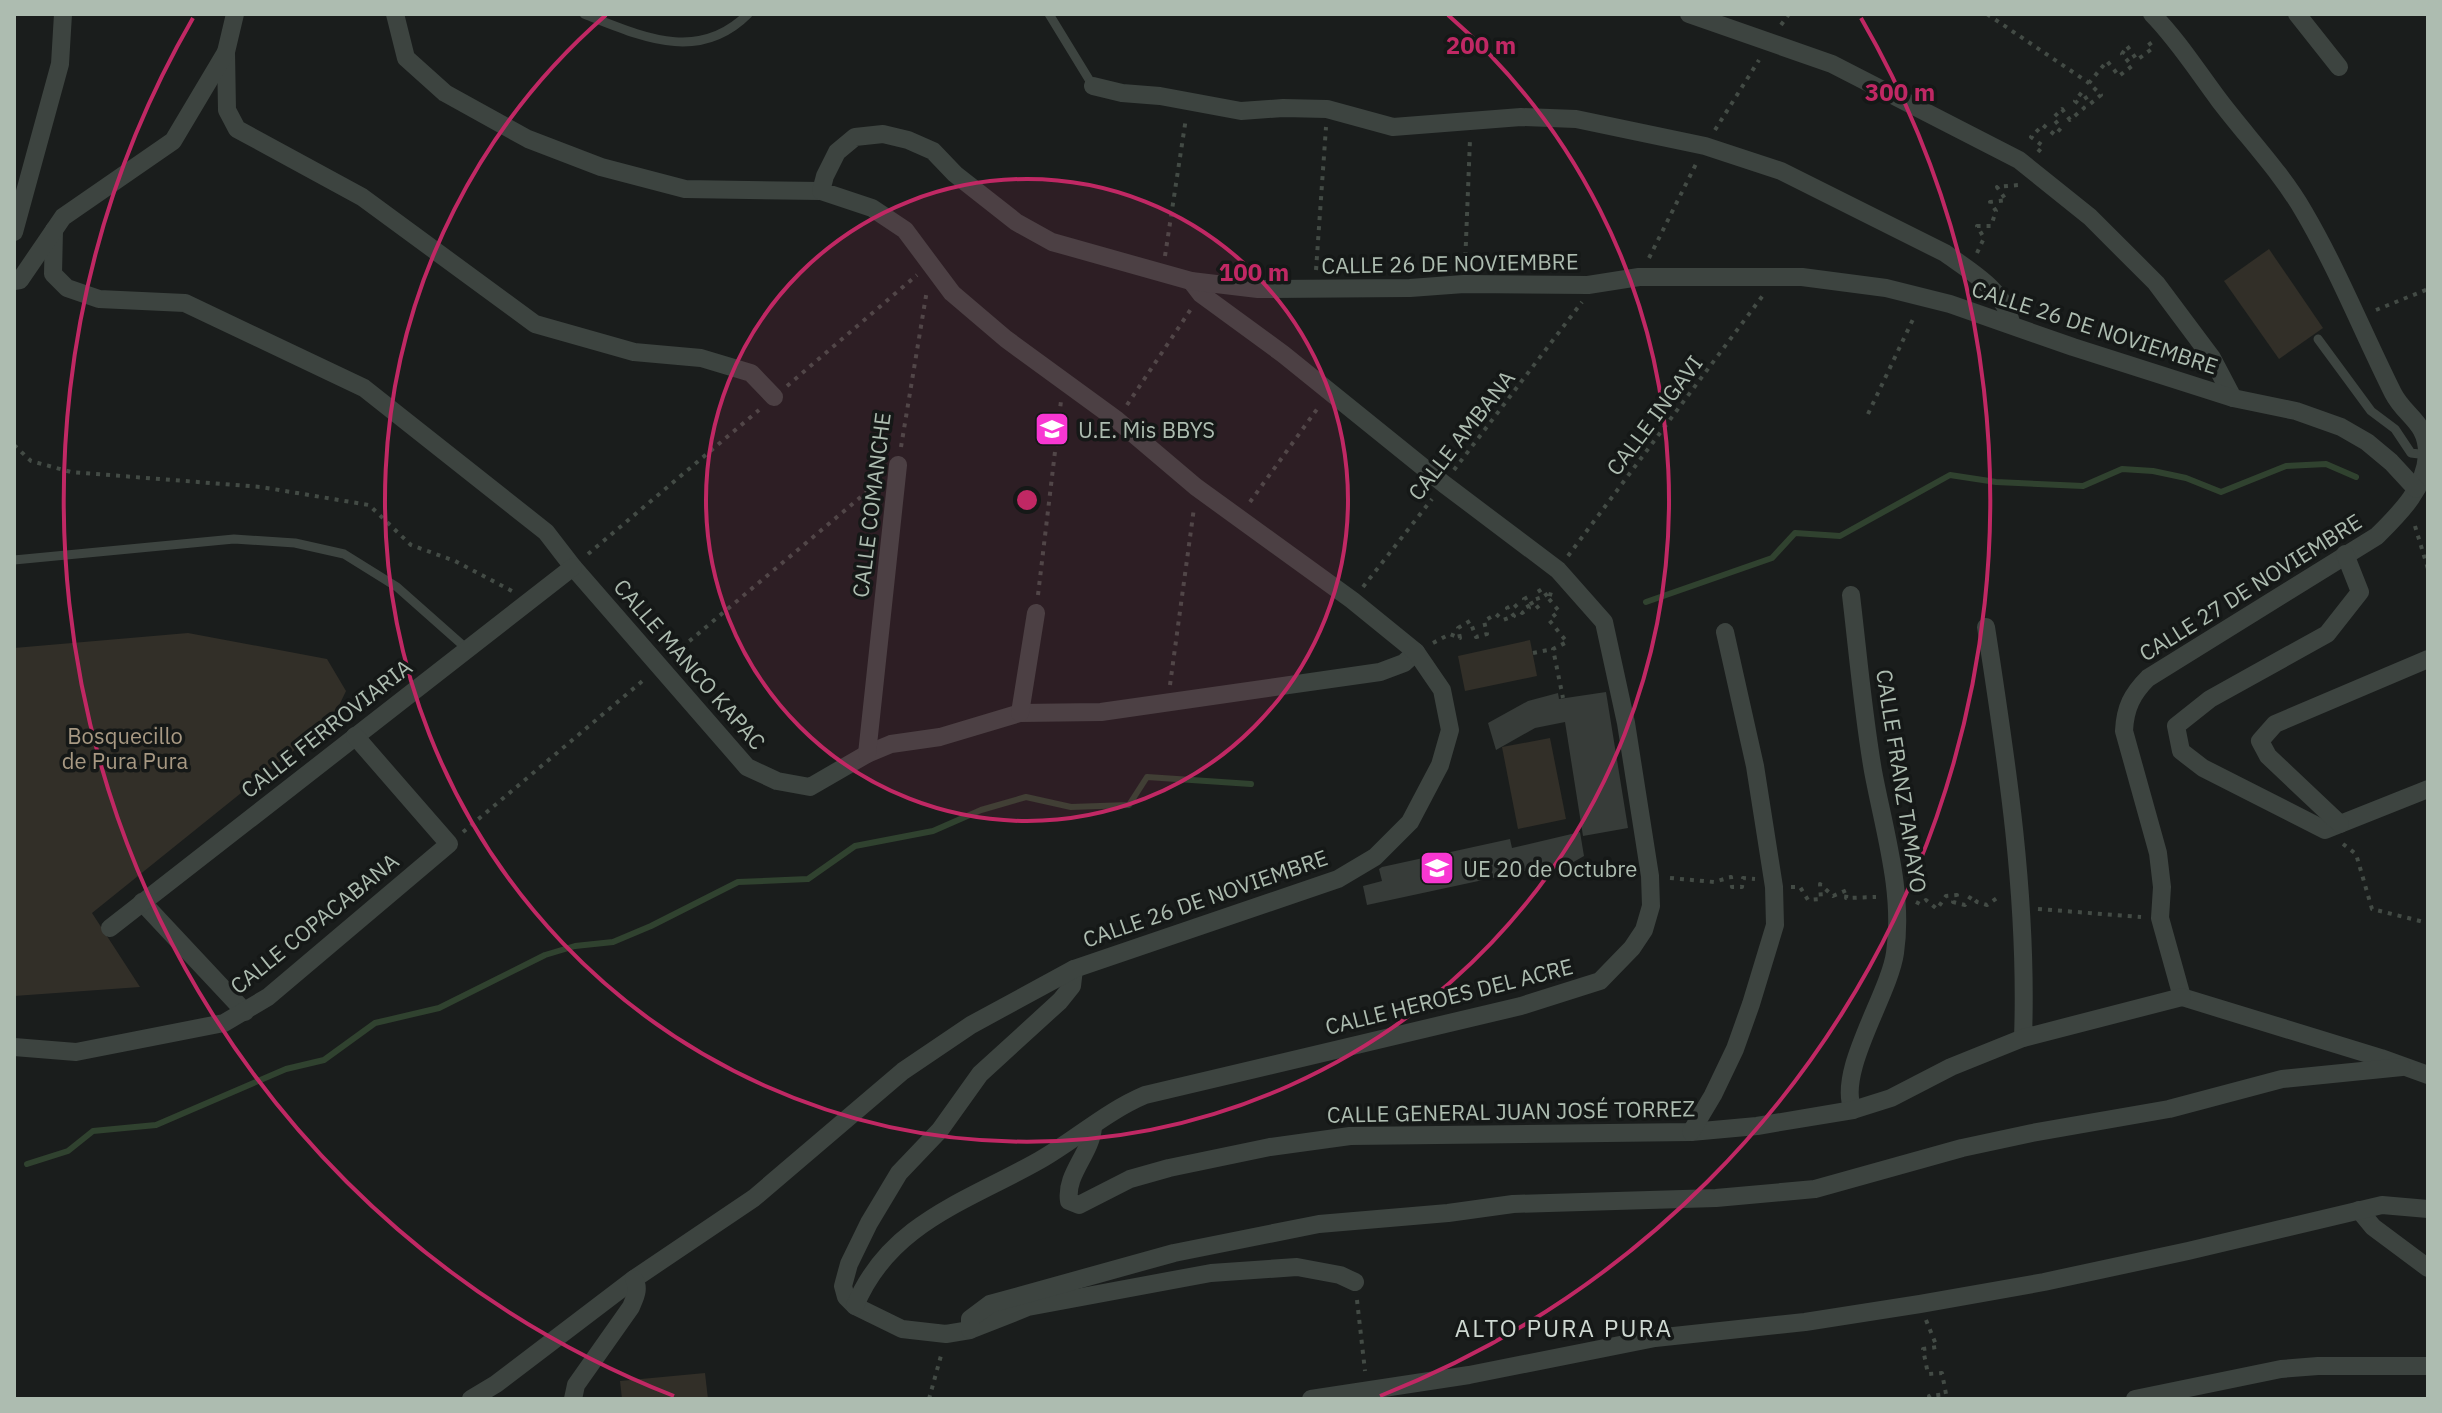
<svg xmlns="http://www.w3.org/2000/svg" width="2442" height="1413" font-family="'IBM Plex Sans',sans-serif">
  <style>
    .green { fill: #322f28 }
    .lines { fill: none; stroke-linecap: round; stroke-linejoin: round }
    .stream { stroke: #30422f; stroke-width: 6 }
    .building { fill: #373c39 }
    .path { stroke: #434b45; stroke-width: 4; stroke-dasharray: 4 6; stroke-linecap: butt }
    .service { stroke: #3d4440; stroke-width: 9 }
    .minor { stroke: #3d4440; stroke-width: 18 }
    .ring { fill: none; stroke: #c02864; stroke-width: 4 }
    .labels { text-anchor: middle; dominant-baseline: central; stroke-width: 7; stroke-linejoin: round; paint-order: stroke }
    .street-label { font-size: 22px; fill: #adbcb0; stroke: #151817 }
    .poi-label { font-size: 22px; fill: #adbcb0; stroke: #151817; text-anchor: start }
    .park-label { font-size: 22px; fill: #a89983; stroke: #151817 }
    .neighbourhood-label { font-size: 24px; letter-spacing: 2px; fill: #ced8d1; stroke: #151817 }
    .centre { fill: #c02864; stroke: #151817; stroke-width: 4 }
    .ring-label { font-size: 24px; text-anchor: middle; font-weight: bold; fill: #c02864; stroke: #151817; stroke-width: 7; stroke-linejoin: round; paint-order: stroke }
  </style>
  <rect width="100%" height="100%" fill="#1a1d1c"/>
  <!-- green -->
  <g class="green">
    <polygon points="2269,249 2323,328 2279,359 2224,281"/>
    <polygon points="188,633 327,659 346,691 332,720 92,913 140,987 14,996 14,648"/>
    <polygon points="1530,640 1537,676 1465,691 1458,656"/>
    <polygon points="1550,738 1566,819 1518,829 1502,747"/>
    <polygon points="705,1373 708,1399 622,1399 620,1381"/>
  </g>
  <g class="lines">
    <!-- stream -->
    <g class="stream">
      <polyline points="1646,602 1772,558 1795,533 1840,536 1950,475 1996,482 2083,486 2122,469 2153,471 2186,478 2221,492 2286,466 2326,464 2356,477"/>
      <polyline points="27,1164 68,1151 93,1131 156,1125 286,1069 324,1060 375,1023 439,1008 545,955 575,946 613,942 651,926 738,882 808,879 855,846 933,831 981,810 1026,797 1071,807 1129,805 1147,777 1251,784"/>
    </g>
  </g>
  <!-- building -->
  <g class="building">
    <polygon points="1606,692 1628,828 1583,836 1565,722 1535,728 1496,750 1488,723 1528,701 1558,693 1559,699"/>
    <polygon points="1580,832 1584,856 1556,872 1555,866 1548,869 1548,866 1367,905 1363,886 1382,881 1379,869 1382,867 1510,839 1512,848"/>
  </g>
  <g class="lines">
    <!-- path -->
    <g class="path">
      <polyline points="1987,14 2089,83"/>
      <polyline points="1781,25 1789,14"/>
      <polyline points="1715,130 1759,60"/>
      <polyline points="2038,152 2043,146 2031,137 2043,125 2055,135 2061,128 2053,118 2062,109 2070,120 2084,108 2075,101 2082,92 2090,104 2101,95 2089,83 2107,61 2119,76 2132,66 2122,54 2127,46 2137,60 2153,48 2147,40"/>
      <polyline points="1977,253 1984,238 1977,226 1991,226 1996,211 1990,202 2006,200 1997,187 2018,185"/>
      <polyline points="1165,256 1186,118"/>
      <polyline points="1649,258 1697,162"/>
      <polyline points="1465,266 1470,139"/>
      <polyline points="1316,270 1326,127"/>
      <polyline points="2376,310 2428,289"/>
      <polyline points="787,386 917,275"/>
      <polyline points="1127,405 1191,309"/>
      <polyline points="1868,414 1915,315"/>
      <polyline points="14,445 31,461 71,472 261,487 369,505 411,545 455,561 512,591"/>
      <polyline points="901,447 927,290"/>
      <polyline points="1454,470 1582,302"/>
      <polyline points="1250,502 1320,405"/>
      <polyline points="2415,526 2428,569"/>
      <polyline points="588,554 759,410"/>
      <polyline points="1568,556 1764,294"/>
      <polyline points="1363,587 1432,499"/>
      <polyline points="1038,595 1061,401"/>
      <polyline points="1549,599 1559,611 1549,620 1567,642 1553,649 1563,698"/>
      <polyline points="1433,643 1450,634 1460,638 1458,628 1470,621 1476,637 1487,634 1484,621 1496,614 1503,620 1514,616 1507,608 1514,604 1522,613 1529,608 1524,599 1528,597 1535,609 1540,605 1536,593 1542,589 1549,599 1551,592"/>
      <polyline points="1533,653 1553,649"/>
      <polyline points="674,654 875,485"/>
      <polyline points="1170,685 1194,508"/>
      <polyline points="463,832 646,678"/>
      <polyline points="2343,844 2356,854 2372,909 2428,923"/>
      <polyline points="1670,878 1714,882 1731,877 1732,887 1742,887 1743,878 1755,879"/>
      <polyline points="1791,887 1800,887 1808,900 1821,899 1820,884 1833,896 1847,890 1846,898 1876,897"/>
      <polyline points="1916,902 1920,904 1926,900 1937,909 1946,896 1957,895 1953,902 1965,905 1971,896 1977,902 1987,905 2000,896"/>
      <polyline points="2038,909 2141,917"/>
      <polyline points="1357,1300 1365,1371"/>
      <polyline points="1926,1320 1937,1347 1923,1349 1928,1374 1942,1373 1946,1394 1929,1396 1930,1399"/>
      <polyline points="929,1399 942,1352"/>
    </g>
    <!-- service -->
    <g class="service">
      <path d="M584 14C641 36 698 64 748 14"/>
      <polyline points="1049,14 1093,86"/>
      <polyline points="2318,339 2371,411 2395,429 2411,453 2427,455"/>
      <polyline points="14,560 234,539 295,543 344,554 397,587 467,649"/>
    </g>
    <!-- minor -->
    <g class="minor">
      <polyline points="395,14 406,58 445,93 528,139 601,167 685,189 821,191"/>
      <polyline points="1689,14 1832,64 2019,160 2090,217 2156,283 2212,358 2233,398"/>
      <path d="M2152 14C2177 39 2198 72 2219 100 2247 137 2281 172 2304 212 2338 270 2363 333 2393 393 2405 417 2428 422 2427 455 2425 489 2400 513 2377 536L2148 678C2132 694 2125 708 2124 731L2158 853 2162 887 2160 918 2182 997"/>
      <polyline points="2297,14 2339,67"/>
      <polyline points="226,52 227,110 237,129 362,197 535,324 634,352 701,358 751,373 774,397"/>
      <path d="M1093 86 1122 93 1160 96 1241 111 1283 108 1327 109 1393 127 1521 117 1576 119 1705 146 1781 171 1945 253C1970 271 2007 292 2011 324"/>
      <polyline points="54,230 53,274 67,288 99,299 185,303 364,388 546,532 573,567 747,767 777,781 810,787 867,754 891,744 940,737 1020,713 1101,712 1380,672 1404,663 1416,652"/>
      <polyline points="14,232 60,64 63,14"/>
      <polyline points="14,281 20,280 63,217 173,141 226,52 235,14"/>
      <polyline points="2345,554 2360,592 2327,634 2210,699 2176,726 2181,751 2203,768 2325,830 2428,789"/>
      <path d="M1851 595C1858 654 1863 713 1873 771 1884 830 1904 893 1895 953 1889 995 1836 1072 1853 1110"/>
      <path d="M1986 627C2007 763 2028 899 2023 1038"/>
      <polyline points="1020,713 1036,613"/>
      <polyline points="867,754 898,465"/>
      <polyline points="2340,824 2268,756 2260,741 2275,724 2428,659"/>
      <polyline points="142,902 245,1012"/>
      <polyline points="110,928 573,567"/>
      <polyline points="1074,969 1072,986 1060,1001 980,1074 940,1130 899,1173 869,1223 849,1264 843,1286 846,1297 855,1306 902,1329 946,1334 970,1330 1028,1307 1211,1273 1297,1267 1340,1275 1355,1282"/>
      <polyline points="2182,997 2381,1058 2428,1075"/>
      <polyline points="14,1047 76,1052 224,1023 268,997 449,844 355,736"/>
      <path d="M1093 1127C1091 1154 1065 1174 1069 1201L1079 1205 1130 1179 1169 1168 1270 1147 1350 1136 1691 1132 1757 1126 1853 1110 1891 1098 1951 1067 2023 1038 2182 997"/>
      <polyline points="1691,1132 1713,1095 1735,1049 1751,1004 1775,925 1774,887 1755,766 1725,632"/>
      <polyline points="2359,1210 2373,1227 2428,1268"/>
      <path d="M855 1306C889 1223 968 1201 1040 1160 1075 1140 1107 1111 1145 1095L1521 1006 1600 981 1632 948 1644 930 1651 906 1650 876 1626 723 1604 622 1558 570 1444 484 1283 354 1201 294 1191 281"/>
      <polyline points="970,1330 970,1319 990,1304 1174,1253 1319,1224 1448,1213 1513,1204 1716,1198 1815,1189 1962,1148 2032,1133 2169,1109 2282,1079 2402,1067"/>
      <polyline points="471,1399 496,1384 634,1279 754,1198 903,1071 971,1025 1074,969 1338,879 1375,857 1410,822 1440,765 1450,730 1442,690 1416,652 1352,600 1196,487 1117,420 1006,339 952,293 905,230 872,208 821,191 825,176 837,152 855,137 883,134 908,140 933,151 955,174 1016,222 1052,242 1191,281 1258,289 1410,288 1464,284 1588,285 1639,277 1802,277 1886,288 1950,304 2073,347 2233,398 2296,411 2341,427 2367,442 2391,462 2416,489"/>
      <path d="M573 1399 576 1385 631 1307C635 1297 640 1289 634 1279"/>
      <polyline points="1311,1399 1469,1375 1655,1338 1805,1322 1920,1304 2044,1282 2188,1251 2382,1205 2428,1209"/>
      <polyline points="2135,1399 2281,1369 2318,1366 2428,1366"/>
    </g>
  </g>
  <!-- distance rings -->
  <circle cx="1027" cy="500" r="321" fill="#c02864" fill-opacity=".12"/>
  <g class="ring">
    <circle cx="1027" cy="500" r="321"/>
    <path d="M1448 15A642 642 0 1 1 606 15"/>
    <path d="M674 1396A963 963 0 0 1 193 18M1861 18A963 963 0 0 1 1380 1396"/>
  </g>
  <!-- icons -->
  <defs>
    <g id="school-square" transform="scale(1.8)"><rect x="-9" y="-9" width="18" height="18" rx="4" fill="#f837d2" stroke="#151817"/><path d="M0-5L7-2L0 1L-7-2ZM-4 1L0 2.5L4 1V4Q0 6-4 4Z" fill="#fff"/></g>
  </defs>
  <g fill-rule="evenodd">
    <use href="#school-square" x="1052" y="429"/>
    <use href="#school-square" x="1437" y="868"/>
  </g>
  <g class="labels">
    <!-- street labels -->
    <g class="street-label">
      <text transform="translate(1450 263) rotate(-1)">CALLE 26 DE NOVIEMBRE</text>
      <text transform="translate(2095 327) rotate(18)">CALLE 26 DE NOVIEMBRE</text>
      <text transform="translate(1654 415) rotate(-53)">CALLE INGAVI</text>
      <text transform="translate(1461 435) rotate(-52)">CALLE AMBANA</text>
      <text transform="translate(871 505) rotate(-83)">CALLE COMANCHE</text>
      <text transform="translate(2250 587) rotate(-32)">CALLE 27 DE NOVIEMBRE</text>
      <text transform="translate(690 664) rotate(49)">CALLE MANCO KAPAC</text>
      <text transform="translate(326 728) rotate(-38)">CALLE FERROVIARIA</text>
      <text transform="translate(1902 781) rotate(81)">CALLE FRANZ TAMAYO</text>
      <text transform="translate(1205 898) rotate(-19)">CALLE 26 DE NOVIEMBRE</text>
      <text transform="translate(314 923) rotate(-39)">CALLE COPACABANA</text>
      <text transform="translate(1449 996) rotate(-14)">CALLE HEROES DEL ACRE</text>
      <text transform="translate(1511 1111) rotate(-1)">CALLE GENERAL JUAN JOSÉ TORREZ</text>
    </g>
    <!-- poi labels -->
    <g class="poi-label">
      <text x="1078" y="429">U.E. Mis BBYS</text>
      <text x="1463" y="868">UE 20 de Octubre</text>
    </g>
    <!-- park labels -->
    <g class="park-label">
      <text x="125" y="735">Bosquecillo<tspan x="125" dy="25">de Pura Pura</tspan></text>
    </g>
    <!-- neighbourhood labels -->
    <g class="neighbourhood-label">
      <text x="1564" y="1328">ALTO PURA PURA</text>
    </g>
  </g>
  <circle cx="1027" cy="500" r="12" class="centre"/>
  <g class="ring-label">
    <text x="1481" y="54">200 m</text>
    <text x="1900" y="101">300 m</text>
    <text x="1254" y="281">100 m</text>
  </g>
  <!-- border -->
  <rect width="2442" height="1413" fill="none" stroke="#adbcb0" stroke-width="32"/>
</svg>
